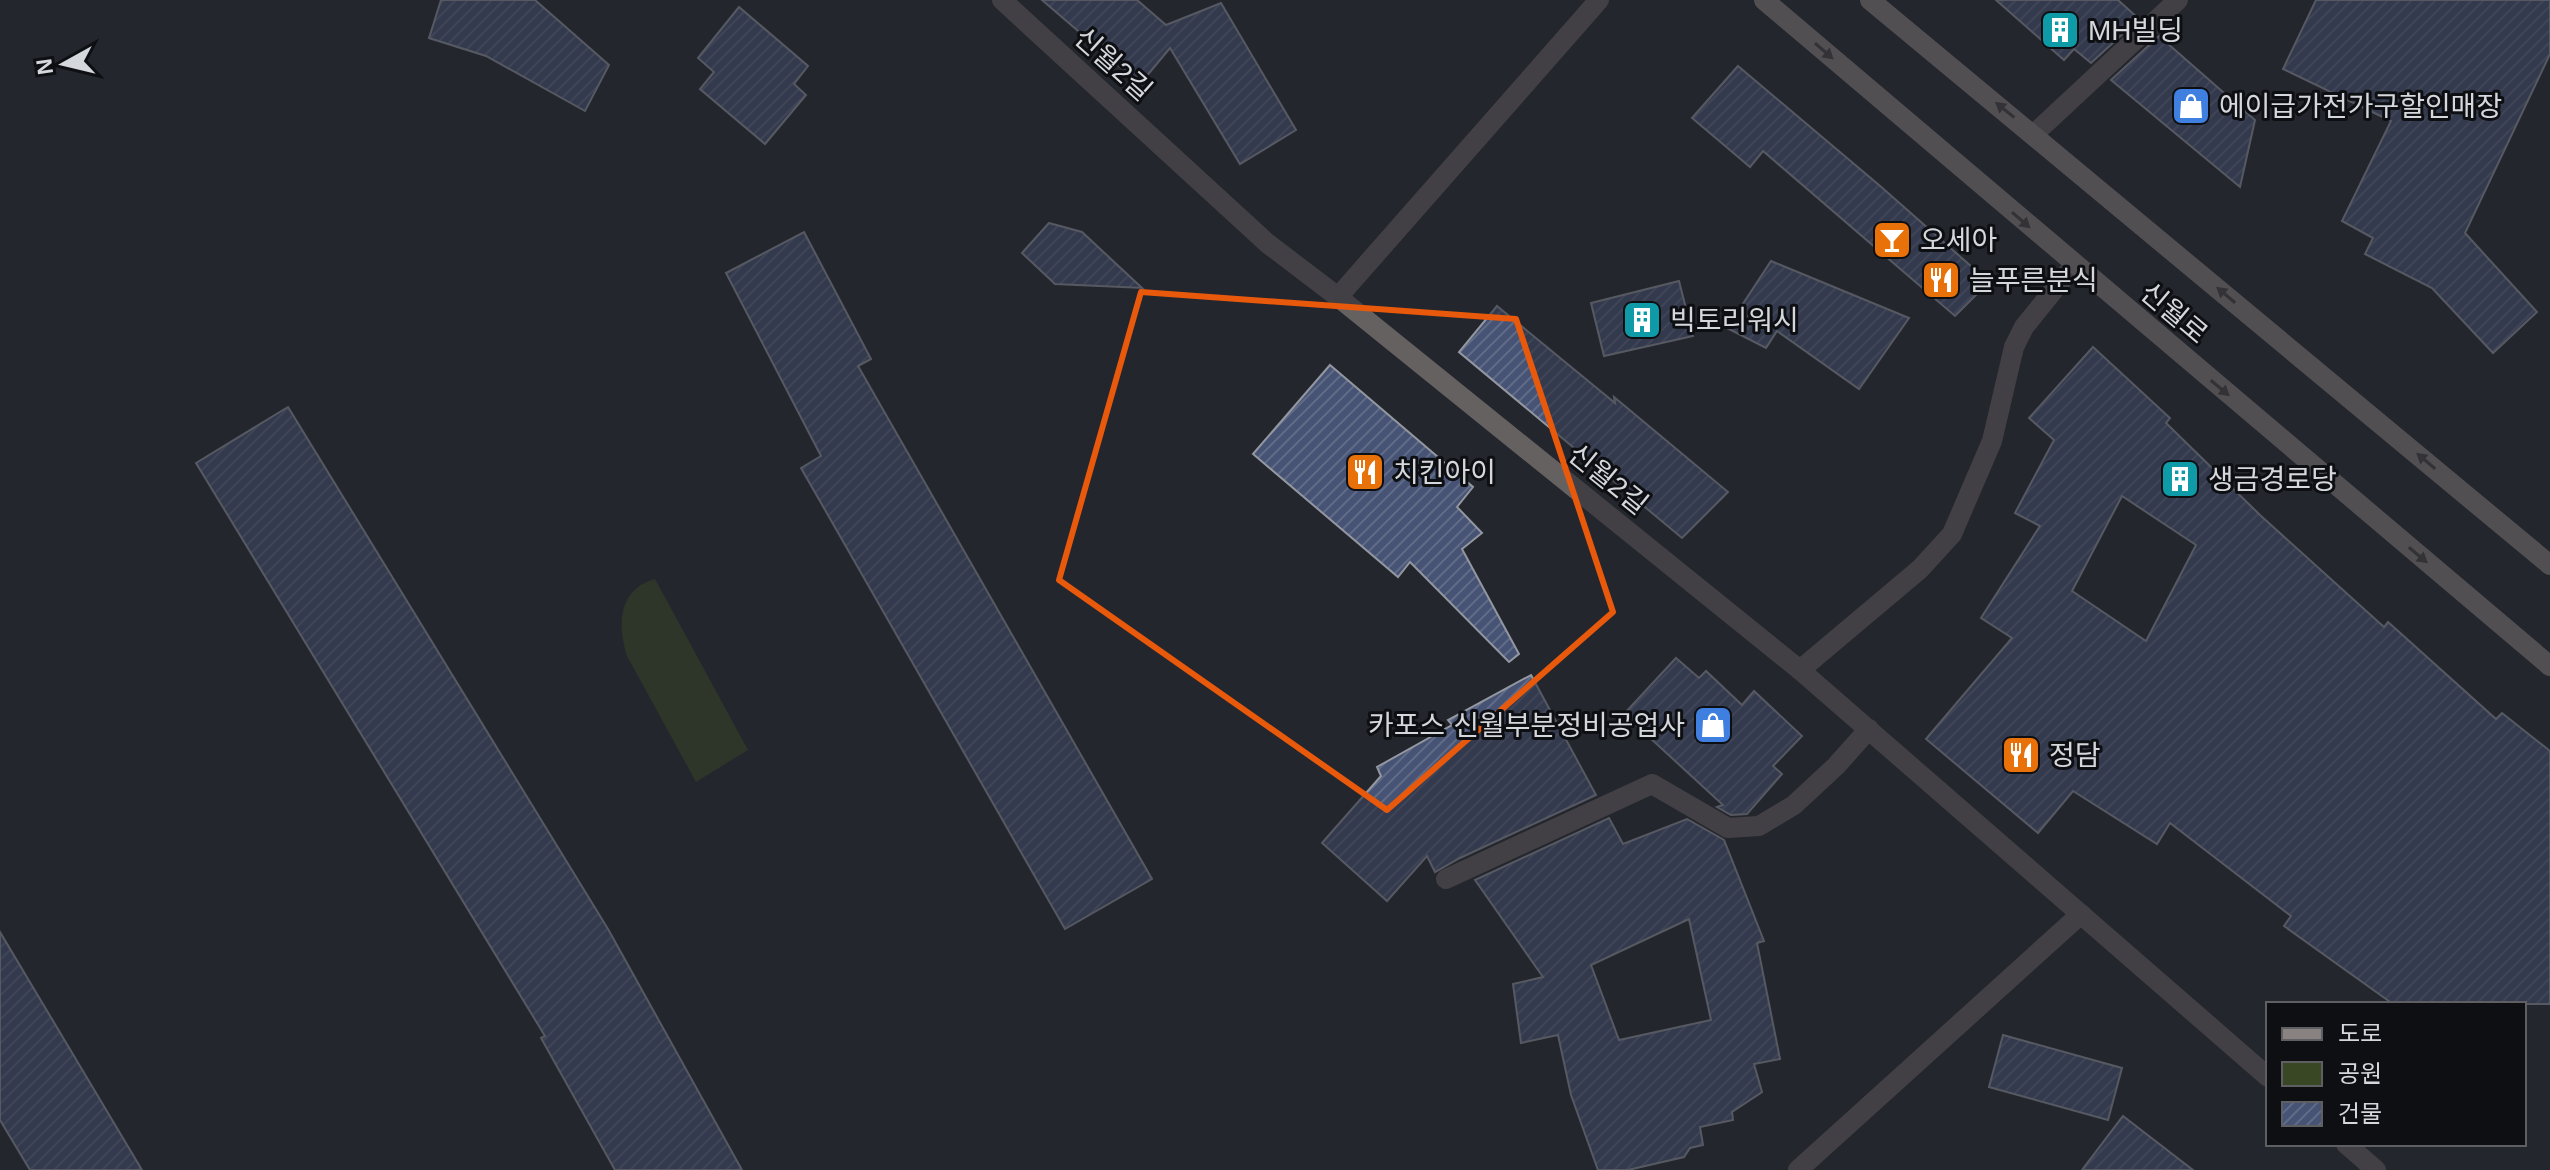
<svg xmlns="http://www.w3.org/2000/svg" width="2550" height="1170" font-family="Helvetica,'Noto Sans KR',sans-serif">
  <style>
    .park { fill: #3a4725 }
    .building { fill: url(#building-hatch); stroke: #9397a0; stroke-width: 2; fill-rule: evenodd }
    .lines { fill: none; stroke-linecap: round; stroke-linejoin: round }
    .lane { stroke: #666161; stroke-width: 20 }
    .street { stroke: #666161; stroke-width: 20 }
    .secondary { stroke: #898281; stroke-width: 20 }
    .oneway { fill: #454344 }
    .marked { fill: none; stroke: #e8590c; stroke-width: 6; stroke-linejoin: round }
    .labels { text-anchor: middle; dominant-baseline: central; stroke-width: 6; stroke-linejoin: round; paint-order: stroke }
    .poi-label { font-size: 28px; fill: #d4d7db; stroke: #0e0f12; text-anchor: start }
    .street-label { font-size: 28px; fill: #d4d7db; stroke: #0e0f12 }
  </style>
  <defs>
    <pattern id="building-hatch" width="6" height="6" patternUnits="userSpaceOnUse" patternTransform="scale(2)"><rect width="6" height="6" fill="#465374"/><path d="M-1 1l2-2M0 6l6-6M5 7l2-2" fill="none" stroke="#606b87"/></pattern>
  </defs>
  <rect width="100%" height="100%" fill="#24262d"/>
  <!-- park -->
  <path class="park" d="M655 579 748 750 696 782 627 656C617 625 618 589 655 579Z"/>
  <!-- building -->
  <g class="building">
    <polygon points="441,0 535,0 609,65 585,111 486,56 429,38"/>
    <polygon points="1042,0 1137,0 1166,25 1221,3 1296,130 1240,164 1170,48 1140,84"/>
    <polygon points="1996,0 2118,0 2139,19 2091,63 2074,49 2064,60"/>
    <polygon points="2316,0 2550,0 2550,54 2465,233 2537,312 2493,353 2432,288 2365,254 2373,238 2342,221 2391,121 2283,69"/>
    <polygon points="739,7 808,66 794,84 806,95 765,144 700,89 714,72 698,58"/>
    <polygon points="2159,36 2255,120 2240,187 2111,80"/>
    <polygon points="1738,66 1879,185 1989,282 1955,316 1763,151 1750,167 1692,118"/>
    <polygon points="1049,223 1082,232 1142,288 1055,284 1022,253"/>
    <polygon points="804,232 871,359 858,366 1152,879 1065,929 801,468 821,456 726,273"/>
    <polygon points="1771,261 1909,318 1859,389 1777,331 1766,348 1727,328"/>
    <polygon points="1679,281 1693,336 1604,356 1591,303"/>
    <polygon points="1497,306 1615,403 1614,397 1728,492 1682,538 1459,352"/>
    <path d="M2093 347 2170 418 2166 423 2260 515 2384 627 2388 622 2496 719 2502 713 2550 751V1004H2393L2284 926 2291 916 2170 823 2157 844 2073 791 2038 833 1926 739 2012 638 1981 618 2040 526 2015 513 2054 440 2029 418ZM2122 496 2196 545 2146 641 2072 591Z"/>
    <polygon points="1330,365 1473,487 1457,507 1482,533 1462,549 1519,654 1509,662 1410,562 1398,577 1253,454"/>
    <polygon points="288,407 608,929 742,1170 615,1170 541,1038 545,1036 196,463"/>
    <polygon points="1676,658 1699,678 1706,671 1742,705 1754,691 1802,736 1773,766 1782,774 1747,814 1731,815 1717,807 1723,805 1624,714"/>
    <polygon points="1531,675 1596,795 1460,858 1435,872 1427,856 1387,901 1322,843 1381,776 1377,767 1452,725 1448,720"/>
    <path d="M1609 818 1623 844 1687 819 1724 840 1764 941 1757 943 1780 1059 1754 1064 1762 1092 1732 1112 1733 1120 1700 1127 1703 1145 1690 1148 1684 1157 1628 1170H1598L1571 1095 1558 1035 1521 1043 1513 984 1543 977 1475 880ZM1689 919 1711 1020 1619 1040 1591 965Z"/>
    <polygon points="0,932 142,1170 30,1170 0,1120"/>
    <polygon points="2003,1035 2122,1068 2108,1120 1989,1087"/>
    <polygon points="2123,1116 2193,1170 2082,1170"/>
  </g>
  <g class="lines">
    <!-- lane -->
    <polyline class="lane" points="1446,879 1652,784 1728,828 1759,826 1794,805 1836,766 1869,729"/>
    <!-- street -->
    <g class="street">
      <polyline points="1002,0 1267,243 1338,297 1800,670 1920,569 1952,534 1992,441 2014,347 2024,327 2074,265"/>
      <polyline points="2034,134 2178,0"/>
      <polyline points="1338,297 1599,0"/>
      <polyline points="1800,670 2268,1077"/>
      <polyline points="2346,1144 2376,1170"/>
      <polyline points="1798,1170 2081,914"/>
    </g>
    <!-- secondary -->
    <g class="secondary">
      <polyline points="1764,0 2550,666"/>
      <polyline points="1870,0 2550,565"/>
    </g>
  </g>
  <!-- one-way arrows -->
  <defs><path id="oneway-solid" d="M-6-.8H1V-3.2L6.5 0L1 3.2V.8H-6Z" transform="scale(2)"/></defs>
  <g class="oneway">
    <use href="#oneway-solid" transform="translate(1824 51) rotate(41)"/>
    <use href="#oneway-solid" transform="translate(2005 110) rotate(-141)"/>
    <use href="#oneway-solid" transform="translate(2021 220) rotate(41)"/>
    <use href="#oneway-solid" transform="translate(2226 295) rotate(-140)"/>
    <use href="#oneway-solid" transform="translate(2220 388) rotate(40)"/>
    <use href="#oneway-solid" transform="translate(2426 461) rotate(-140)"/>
    <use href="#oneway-solid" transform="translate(2418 555) rotate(40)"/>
  </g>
  <!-- marked area -->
  <path d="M0 0H2550V1170H0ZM1141 292 1516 319 1613 612 1387 810 1059 580Z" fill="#24262d" fill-opacity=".55" fill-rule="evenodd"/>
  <path class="marked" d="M1141 292 1516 319 1613 612 1387 810 1059 580Z"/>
  <!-- icons -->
  <defs>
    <g id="building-square" transform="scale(2)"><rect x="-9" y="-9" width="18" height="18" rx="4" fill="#0f9aa8" stroke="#0e0f12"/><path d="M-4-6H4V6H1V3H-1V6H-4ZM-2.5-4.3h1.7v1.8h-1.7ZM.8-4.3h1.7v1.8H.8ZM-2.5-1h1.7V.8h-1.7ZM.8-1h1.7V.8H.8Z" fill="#fff"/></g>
    <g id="shop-square" transform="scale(2)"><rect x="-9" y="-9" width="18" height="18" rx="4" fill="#3f7fe0" stroke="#0e0f12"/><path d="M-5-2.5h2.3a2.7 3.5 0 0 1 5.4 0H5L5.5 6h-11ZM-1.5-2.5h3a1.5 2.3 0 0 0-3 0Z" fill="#fff"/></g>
    <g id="bar-square" transform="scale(2)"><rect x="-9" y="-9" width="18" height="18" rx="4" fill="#e8710a" stroke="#0e0f12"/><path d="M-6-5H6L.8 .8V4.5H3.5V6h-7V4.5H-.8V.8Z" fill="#fff"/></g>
    <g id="restaurant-square" transform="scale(2)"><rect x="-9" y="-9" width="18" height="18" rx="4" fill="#e8710a" stroke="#0e0f12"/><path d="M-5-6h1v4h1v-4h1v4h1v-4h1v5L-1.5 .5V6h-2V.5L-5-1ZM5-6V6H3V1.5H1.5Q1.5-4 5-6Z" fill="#fff"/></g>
  </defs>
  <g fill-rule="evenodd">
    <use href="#building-square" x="2060" y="30"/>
    <use href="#shop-square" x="2191" y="106"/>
    <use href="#bar-square" x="1892" y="240"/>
    <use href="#restaurant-square" x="1941" y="280"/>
    <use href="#building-square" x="1642" y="320"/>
    <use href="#restaurant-square" x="1365" y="472"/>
    <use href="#building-square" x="2180" y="479"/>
    <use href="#shop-square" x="1713" y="725"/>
    <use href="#restaurant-square" x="2021" y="755"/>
  </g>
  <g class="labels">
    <!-- poi labels -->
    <g class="poi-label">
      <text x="2088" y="30">MH빌딩</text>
      <text x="2219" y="106">에이급가전가구할인매장</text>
      <text x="1920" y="240">오세아</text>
      <text x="1969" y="280">늘푸른분식</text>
      <text x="1670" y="320">빅토리워시</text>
      <text x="1393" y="472">치킨아이</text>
      <text x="2208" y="479">생금경로당</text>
      <text x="1685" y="725" text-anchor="end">카포스 신월부분정비공업사</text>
      <text x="2049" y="755">정담</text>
    </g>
    <!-- street labels -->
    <g class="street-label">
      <text transform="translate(1113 64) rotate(42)">신월2길</text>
      <text transform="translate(2174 313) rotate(40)">신월로</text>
      <text transform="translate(1608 479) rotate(39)">신월2길</text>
    </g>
  </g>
  <!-- legend -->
  <rect x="2266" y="1002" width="260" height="144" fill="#0e0f12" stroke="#5d5f62" stroke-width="2"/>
  <rect x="2282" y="1028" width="40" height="12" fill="#898281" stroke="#5d5f62" stroke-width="2"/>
  <text x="2338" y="1042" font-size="24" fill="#d4d7db">도로</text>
  <rect x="2282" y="1062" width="40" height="24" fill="#3a4725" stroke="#5d5f62" stroke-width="2"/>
  <text x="2338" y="1082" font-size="24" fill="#d4d7db">공원</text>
  <rect x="2282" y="1102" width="40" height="24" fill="url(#building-hatch)" stroke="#5d5f62" stroke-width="2"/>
  <text x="2338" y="1122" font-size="24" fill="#d4d7db">건물</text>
  <!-- north arrow -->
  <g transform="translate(64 64) rotate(262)" stroke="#0e0f12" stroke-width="6" paint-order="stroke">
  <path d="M0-6L14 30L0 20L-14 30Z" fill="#d4d7db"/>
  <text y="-12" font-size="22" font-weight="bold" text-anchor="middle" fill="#d4d7db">N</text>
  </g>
</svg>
